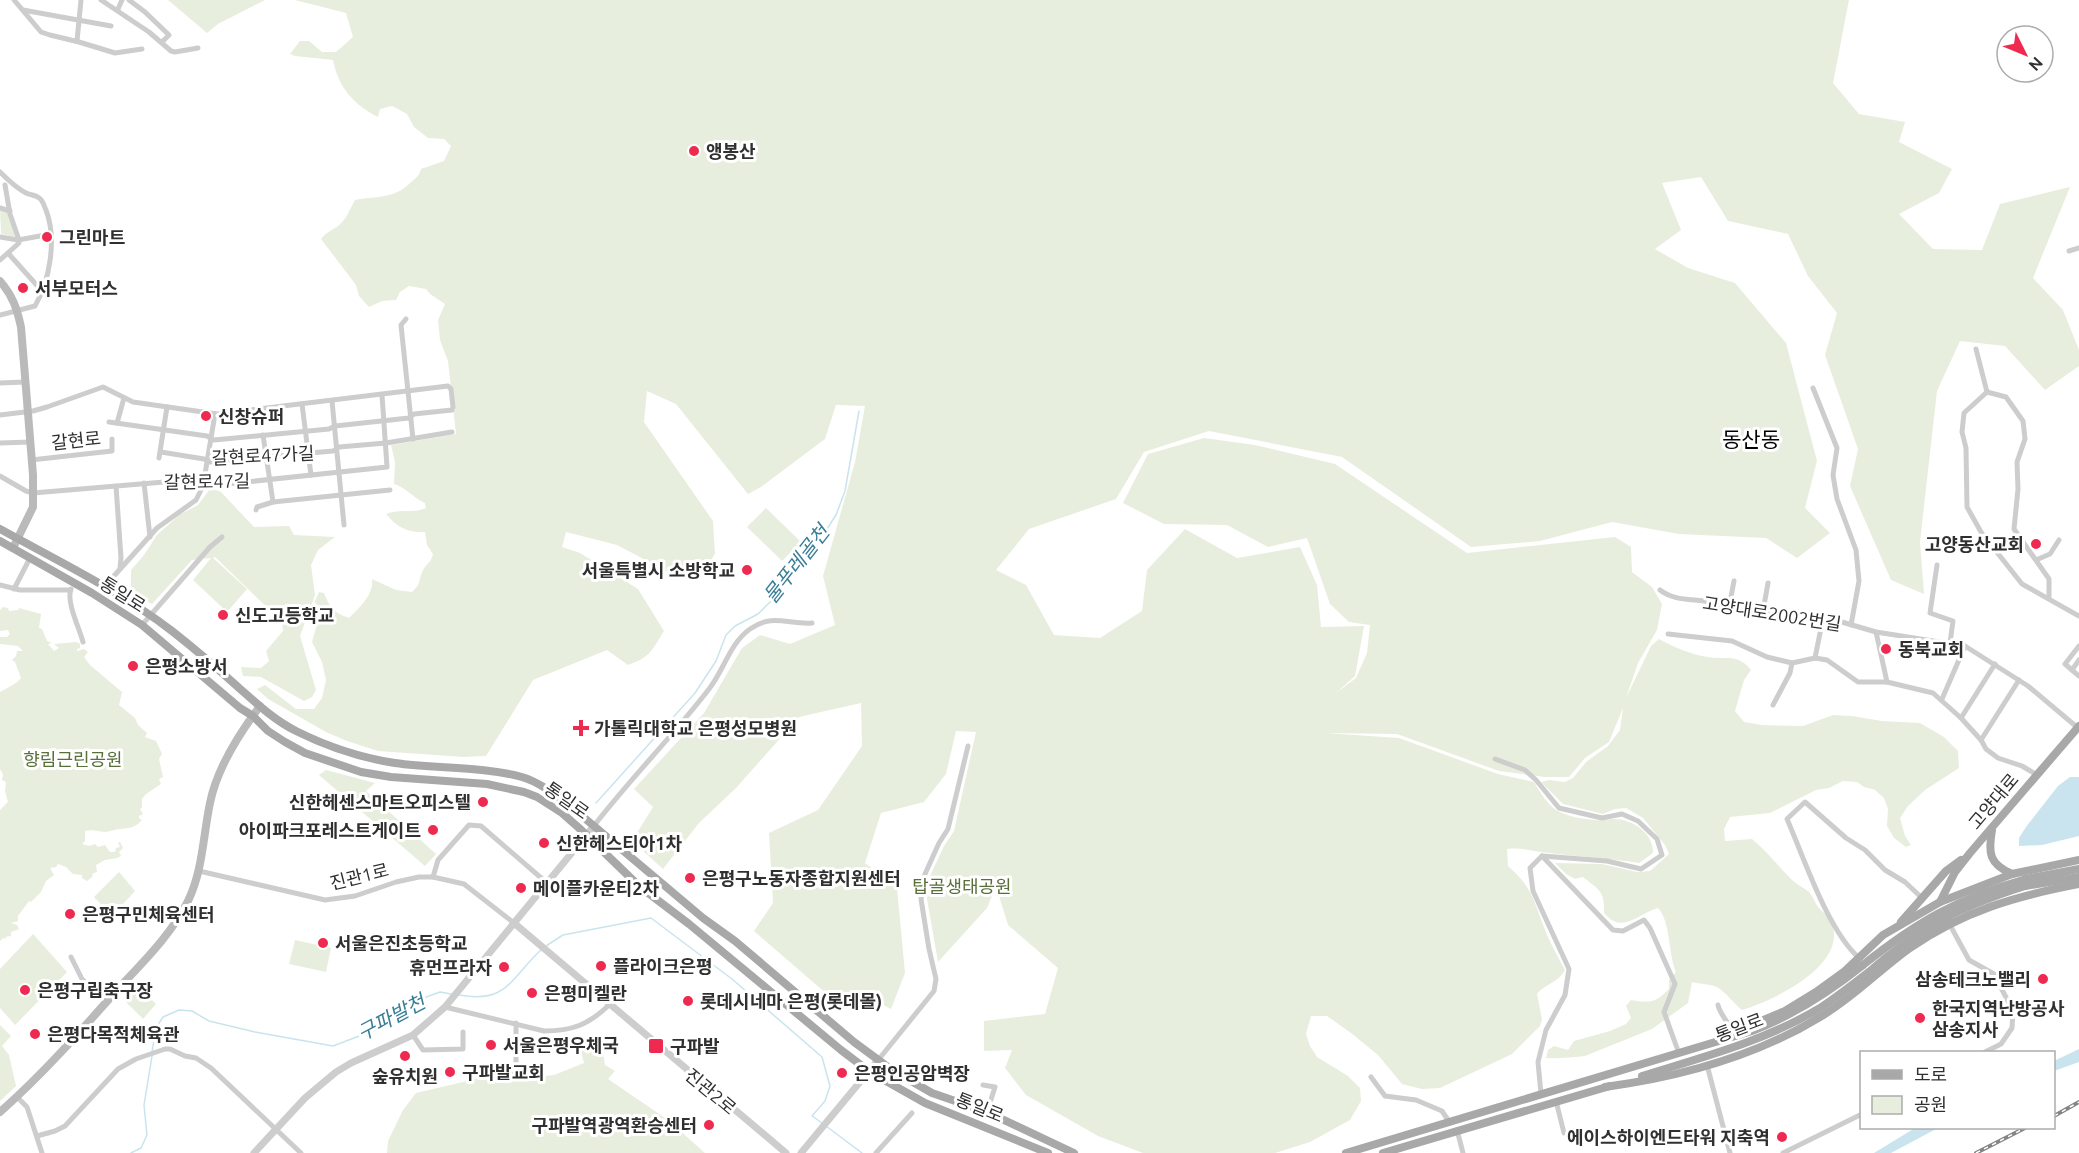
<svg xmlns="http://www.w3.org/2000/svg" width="2079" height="1153" font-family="Ubuntu,'Noto Sans KR',sans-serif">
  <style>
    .green { fill: #e8eedd }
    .water { fill: #c9e4ee }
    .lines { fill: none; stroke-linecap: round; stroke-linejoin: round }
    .stream { stroke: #c9e4ee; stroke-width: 1.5 }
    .minor { stroke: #cdcdcd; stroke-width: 5 }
    .tertiary { stroke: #cdcdcd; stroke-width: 7 }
    .secondary { stroke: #bababa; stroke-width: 8 }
    .primary { stroke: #a8a8a8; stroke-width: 8 }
    .rail-casing { stroke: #858585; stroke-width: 4 }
    .rail { stroke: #fff; stroke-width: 1.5; stroke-dasharray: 4.5; stroke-linecap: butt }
    .primary-bridge { stroke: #a8a8a8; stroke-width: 8 }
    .poi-dot { fill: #ef2a50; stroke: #fff; stroke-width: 2 }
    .labels { text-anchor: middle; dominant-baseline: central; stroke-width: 6; stroke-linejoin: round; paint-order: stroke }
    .poi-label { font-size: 18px; font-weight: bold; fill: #303030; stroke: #fff; text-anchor: start }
    .street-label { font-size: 18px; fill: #303030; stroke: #fff }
    .park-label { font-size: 18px; fill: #596f3a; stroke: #fff }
    .water-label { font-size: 20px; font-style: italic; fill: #387e97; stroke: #fff }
    .quarter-label { font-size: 21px; fill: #000; stroke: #fff }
  </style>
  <rect width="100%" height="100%" fill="#fff"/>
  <!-- green -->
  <g class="green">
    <polygon points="168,0 265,0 218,24 207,33"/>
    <path d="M295 0H1849L1833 83 1859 114 1905 122 1899 142 1952 169 1939 193 1899 214 1933 249 1982 250 2000 204 2070 187 2033 278 2063 310 2079 350V366L2045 390 2005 346 1960 341 1937 391 1920 542 1924 594 1891 580 1850 486 1858 449 1825 355 1837 313 1808 276 1788 234 1728 221 1701 177 1662 183 1681 230 1655 249 1688 268 1735 283 1786 343 1817 461 1805 508 1830 533 1797 558 1766 538 1679 534 1612 522 1540 541 1471 547 1342 457 1209 431 1144 452 1116 499 1029 529 996 570 1026 585 1054 635 1100 638 1142 611 1147 570 1185 529 1237 558 1300 547 1317 585 1321 627 1364 626 1355 676 1336 693 1356 678 1367 653 1370 625 1349 622 1330 604 1307 538 1268 547 1227 525 1164 524 1123 503 1148 454 1204 438 1255 445 1335 464 1467 553 1615 537 1631 547 1632 572 1652 587 1662 604 1657 630 1638 663 1626 698 1651 646 1659 639C1674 647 1692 655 1708 657 1726 660 1738 653 1751 670L1744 680 1735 711 1744 722 1762 725 1803 726 1833 715 1852 716 1882 721 1920 723 1944 737 1958 751 1959 768 1925 790 1908 806 1900 818 1905 836 1911 845 1906 847 1894 838 1887 826 1888 809 1884 798 1875 790 1864 787 1857 782 1843 781 1829 788 1816 790 1770 813 1730 817 1724 829 1725 841 1752 839C1767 851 1777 865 1791 879 1797 885 1803 887 1809 892 1813 896 1815 903 1819 908 1822 912 1829 916 1831 921 1850 965 1774 1000 1742 1010 1733 1003 1727 993 1717 987 1710 984 1700 984 1692 982L1688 1003 1652 1029 1585 1056C1578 1057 1552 1059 1546 1058L1548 1050 1554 1046 1568 1050 1574 1041 1610 1031 1626 1024 1631 1018 1626 1006 1631 1000C1650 1003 1655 1003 1669 989V980L1676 972C1668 954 1671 922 1658 908 1637 914 1622 935 1604 913 1605 891 1599 890 1583 877L1575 879 1566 874 1555 863 1602 864 1637 872 1650 871 1669 854 1665 845 1643 818 1626 808 1615 809 1603 814 1563 804 1541 782 1549 780 1565 782 1573 778 1586 762 1608 746 1620 730 1623 708 1609 742 1585 758 1569 777H1544L1499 771 1397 734 1326 733 1399 738 1498 774 1534 782C1540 792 1548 806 1558 811 1569 817 1583 819 1595 820 1601 821 1608 819 1614 819 1632 819 1654 833 1653 853L1639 863C1609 858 1579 857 1549 853 1534 852 1522 847 1507 849L1508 866C1532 887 1533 899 1544 927 1549 942 1558 956 1565 970 1559 982 1545 984 1537 994L1542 1019 1540 1026 1512 1054 1440 1088 1422 1089 1402 1084 1378 1055 1351 1033 1327 1016H1311L1306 1034 1310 1046 1317 1057 1348 1076 1360 1088 1361 1101 1350 1120 1310 1142 1275 1153H1143L1098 1136 1026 1095 1005 1068 1012 1050 984 1051V1021L1045 1014 1058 968 1008 925 996 886 987 908 938 962 927 899 930 876 944 846 954 831 976 732 956 731 946 774 924 802 881 813 865 863 897 888 905 973 891 1009 859 992 843 1008 754 931 773 903 769 833 818 810 862 746 861 703 799 717 736 788 699 823 663 869 632 841 653 807 634 789 704 713 742 648 760 635 790 644 835 625 823 576 855 462 865 406 836 405 825 439 761 487 748 494 676 404 647 391 644 422 713 521 715 554 698 578 678 577 617 545 566 532 562 547 580 553 638 589 664 631C651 651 651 657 628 665L607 650 533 680 486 756 463 757 378 751 347 741 326 732 268 699 257 689 265 685 296 709H314L322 698 326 680 322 662 312 642 318 621 315 601 319 592 324 593C330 608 334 613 349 618 360 607 374 595 372 579L396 590 412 592C422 583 418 580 423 570 427 563 431 563 433 554L427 545 425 532C407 533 397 527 386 514 401 508 412 514 426 508L425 503C413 498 407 488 394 484L395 462 391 445 456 434 448 361 440 340 438 320 445 304 430 294 426 289 409 286 400 292 396 300 382 301 369 307 359 296 356 285 321 239C325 233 331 231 338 226 346 220 350 209 355 200 375 196 394 199 409 184 415 178 419 177 421 169L444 161 451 146 444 139 428 138 414 127 407 114 392 106 380 109 378 117C354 105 338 87 333 60L295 56 290 54 300 41H309L322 52H336L353 37 346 13Z"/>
    <polygon points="0,209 10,211 15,237 1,234"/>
    <polygon points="210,489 220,491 254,527 289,526 294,535 335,537 318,550 311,565 315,595 300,636 316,690 312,697 304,701 261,677 243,676 241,667 261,668 269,661 266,651 283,631 282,622 215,557 213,558 247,589 227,612 193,580 211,558 192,560 152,604 131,593 131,570 144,555 157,535 179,515 198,505"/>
    <polygon points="766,508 801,542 782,561 747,527"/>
    <path d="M3 607 8 608 9 611 18 610 19 608 41 614 39 628 42 629 47 641 52 643 48 644 54 651 59 648 54 644 76 642 80 644V648L77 649V651L84 649 88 652 84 657 90 665 122 692 119 705 135 718 138 725 147 733 145 737 156 741 162 754 159 759 163 777 159 779 161 784 146 794 142 799V807L140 809 143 814 139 816V818L142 820C134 828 131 828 120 829 115 829 110 832 105 832 97 831 92 829 85 831V841L82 844 89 846 95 844 98 847 105 845 110 852H115L116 848 120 847 118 843 120 842 123 848 119 852 121 856 117 858 105 860 96 865 97 872 92 874 93 876 87 881 82 878V875L73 874 66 867 58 864 56 867 50 868 54 875 46 881 41 892 31 902 29 901 18 916V921L11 923 17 925 19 929 11 932V936L5 937 7 939 3 938 0 941V810L8 802 5 791 6 782 2 780 3 774 0 769V692C8 687 15 685 21 678L15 662 12 660 16 656 17 651H23L18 646 0 644V637H7L10 634 8 630 0 631V610Z"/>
    <polygon points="326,770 375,783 366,791 436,854 425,866 319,775"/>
    <polygon points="119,872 135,891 112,916 94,897"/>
    <polygon points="33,934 67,972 15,1025 0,1008 0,969"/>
    <polygon points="295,940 331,948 326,972 289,964"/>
    <polygon points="136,985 156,1004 143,1019 123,999"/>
    <polygon points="0,1025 11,1036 2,1046 9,1055 16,1086 0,1101"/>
    <polygon points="577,1040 595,1042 603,1053 605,1065 615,1071 608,1079 668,1120 705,1153 387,1153 388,1141 403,1110 416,1093 480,1078 517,1079 554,1075 584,1063"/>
  </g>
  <!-- water -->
  <g class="water">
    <polygon points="2070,777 2079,777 2079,836 2042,845 2019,846 2019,838 2026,827 2058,786"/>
    <polygon points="2079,1049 2079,1062 2054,1071 2054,1061"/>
    <polygon points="1915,1128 1938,1128 1891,1153 1874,1153"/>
  </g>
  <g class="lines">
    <!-- stream -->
    <g class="stream">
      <polyline points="596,803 695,693 716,661 726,635 735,626 758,614 776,596 797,562 808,547 823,535 836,515 845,491 859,411"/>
      <polyline points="546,946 563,935 651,918 732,979 822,1057 830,1086 825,1101 812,1116 822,1123"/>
      <path d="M459 995C508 1004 510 978 542 949"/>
      <polyline points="152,1052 156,1028 163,1017 179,1010 192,1011 209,1021 255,1032 333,1046 375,1030 410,1003 440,992 451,994"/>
      <polyline points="826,1126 862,1153"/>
      <polyline points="131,1153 141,1148 147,1135 144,1105 152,1056"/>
    </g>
    <!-- minor -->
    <g class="minor">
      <polyline points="14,0 41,32 50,35 79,42 115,53 142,49"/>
      <polyline points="101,0 149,32 171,51 175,52 198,48"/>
      <polyline points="129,0 145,12 169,35 162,42"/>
      <polyline points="118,9 122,0"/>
      <polyline points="23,10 111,26"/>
      <polyline points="77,41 81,0"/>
      <path d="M0 172C8 180 16 188 26 193 30 195 36 195 39 198 43 200 44 206 46 210 57 239 50 280 35 306L0 315"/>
      <polyline points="5,185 10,214 19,240"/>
      <polyline points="0,208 10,211"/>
      <polyline points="0,237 18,240 51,234"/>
      <polyline points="2069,251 2079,248"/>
      <polyline points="8,253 42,291"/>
      <polyline points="0,260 19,243 18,240"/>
      <polyline points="406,319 401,325 413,439"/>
      <polyline points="1976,349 1987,392"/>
      <polyline points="0,383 25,382"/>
      <polyline points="1813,388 1837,448 1833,475 1837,499 1856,550 1859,581 1851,625"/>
      <polyline points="332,401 344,525"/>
      <polyline points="302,404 311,475"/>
      <polyline points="0,415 33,411 47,407 103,387 133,402 217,414 448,386 451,389 453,407"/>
      <polyline points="109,422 207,436 214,440 329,429 335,426 409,418 414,414 452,410"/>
      <polyline points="117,423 124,398"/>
      <polyline points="263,435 273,502"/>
      <polyline points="0,443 30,442"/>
      <polyline points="161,452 204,459 210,462 333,451 339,447 386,443 452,432"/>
      <polyline points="159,458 167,407"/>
      <polyline points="31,460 112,451 112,439"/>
      <polyline points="0,476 26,491 33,493 200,479 227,484 387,467 382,395"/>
      <polyline points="144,483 150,537"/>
      <polyline points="116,486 121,558 120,568"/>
      <polyline points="256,510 257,507 273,502 390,490"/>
      <polyline points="2036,560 2050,554 2059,540"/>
      <polyline points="1937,565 1930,613 1953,621 1950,643"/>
      <polyline points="0,585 20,590 70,590"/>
      <polyline points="104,587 157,528 196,500 206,480 205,474 215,414"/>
      <polyline points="14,589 30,558"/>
      <path d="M71 589C66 602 79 627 83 642"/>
      <path d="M1660 590C1673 600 1688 599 1704 601 1712 602 1720 605 1729 607L1731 610 1794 613 1835 620 1876 632 1965 646 2028 686 2078 728"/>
      <polyline points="2049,598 2049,579 2014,529 2018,489 2017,462 2025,439 2023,421 2006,397 1987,392 1964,413 1962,432 1966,448 1967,507 1981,532 2022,584 2079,616"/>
      <polyline points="1729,607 1734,581"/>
      <polyline points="1763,611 1768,583"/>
      <polyline points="142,625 210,547 222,537"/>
      <polyline points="1876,632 1887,682"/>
      <polyline points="1668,634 1732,641 1767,657 1792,663 1815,658 1827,660 1858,682 1887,682 1933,693 1961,718 1981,740 1986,749 1998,758 2022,766 2037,775"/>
      <polyline points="2079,646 2065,664 2079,676"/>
      <polyline points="1815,658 1823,618"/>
      <polyline points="2072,670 2079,660"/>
      <polyline points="1942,699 1965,646"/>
      <polyline points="1773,705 1790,673 1792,663"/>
      <polyline points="1961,718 1995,664"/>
      <polyline points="1981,740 2019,680"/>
      <polyline points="1495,759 1525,770 1536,780 1559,808 1602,818 1622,814 1638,821 1657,839 1662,855 1641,869 1607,861 1542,856 1530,868 1533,891 1569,969 1565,995 1546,1030 1538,1062 1541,1094"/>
      <path d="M593 827C630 779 672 737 709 689 724 670 730 643 750 629 772 613 789 625 812 623"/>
      <polyline points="1542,856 1613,930 1623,931 1644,920 1650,928 1675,984 1664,1012 1677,1048"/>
      <polyline points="199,871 325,900 355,896 396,882 419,877 433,877 464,884 514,923"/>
      <polyline points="433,877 438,860 469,825 481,826 547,883"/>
      <polyline points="1950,925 1969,960 1994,974 2013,1011 2012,1028 2001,1044 1985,1052"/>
      <polyline points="71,957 82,979 107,1002"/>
      <path d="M1859 958C1827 929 1805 860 1787 819L1805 802 1846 838 1865 850 1885 870 1905 882 1922 898"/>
      <path d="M1718 1005C1720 1015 1729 1022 1732 1032"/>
      <path d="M445 1007 544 1031C572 1031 588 1025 609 1005"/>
      <polyline points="413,1035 423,1050 463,1049 463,1032"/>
      <polyline points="879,1059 934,991 936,979 929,949 921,899 925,874 939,843 948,829 968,746"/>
      <polyline points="1707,1065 1730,1153"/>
      <polyline points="484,1069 516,1073 516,1023"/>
      <polyline points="1371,1077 1385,1096 1416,1100 1442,1111 1450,1123"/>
      <polyline points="983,1085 995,1087 987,1112"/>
      <polyline points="17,1097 27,1107 42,1153"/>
      <polyline points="1556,1101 1564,1133"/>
      <polyline points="1457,1130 1463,1153"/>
      <polyline points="37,1136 55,1131 65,1126 118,1069 136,1059 165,1049 170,1049 185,1056 196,1058 211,1068 301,1153"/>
      <polyline points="876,1153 912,1113"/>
      <polyline points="1783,1153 1862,1114"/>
    </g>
    <!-- tertiary -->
    <g class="tertiary">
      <polyline points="514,923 786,1153"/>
      <polyline points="254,1153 305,1098 336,1072 351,1063 413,1035 445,1007 593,827"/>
      <polyline points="801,1153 879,1059"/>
    </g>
    <!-- secondary -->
    <g class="secondary">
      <path d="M0 281C13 296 17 309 21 327L33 475V507L13 548"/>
      <path d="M0 1112C42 1075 80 1032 117 990 143 962 171 935 188 901 203 870 203 836 210 803 217 768 238 735 260 706"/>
    </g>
    <!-- primary -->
    <g class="primary">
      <path d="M0 529C58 561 120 591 172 631 195 649 217 668 238 687 256 703 274 720 296 731 326 746 362 758 395 763 437 769 481 766 522 777 539 782 554 794 569 805L703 918 735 941 854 1042 892 1070 932 1093 987 1112 1074 1153"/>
      <polyline points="0,541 92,593 142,625 240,708 253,716 268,731 285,742 305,753 361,772 391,777 487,784 524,792 537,797 562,813 579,828 639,886 689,924 841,1050 870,1072 925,1103 1048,1153"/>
      <path d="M1992 830C1988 853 1989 864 2012 874"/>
      <polyline points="2026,879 2079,869"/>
      <polyline points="2025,886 2079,877"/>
      <polyline points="1940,902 1955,872 1970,853 2079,726"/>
      <polyline points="1901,922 1946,871 1961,860"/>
      <polyline points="1749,1026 1785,1011 1816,992 1845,971 1883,935 1940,902 2012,874 2079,860"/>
      <path d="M1642 1076C1703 1057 1765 1041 1820 1008 1837 997 1853 984 1869 972"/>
      <path d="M1605 1087C1679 1077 1756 1056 1820 1017 1853 998 1879 970 1910 948 1963 911 2016 896 2079 884"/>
      <path d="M1346 1153 1752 1031C1794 1015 1829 992 1863 965"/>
      <polyline points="1383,1153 1610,1086"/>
    </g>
    <!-- rail casing -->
    <g class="rail-casing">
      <g id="rail">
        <polyline points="2054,1116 2079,1102"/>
        <polyline points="1976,1153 2025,1128"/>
      </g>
    </g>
    <!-- rail -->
    <use href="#rail" class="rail"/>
    <!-- primary-bridge -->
    <g class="primary-bridge">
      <path d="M1863 965C1918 921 1959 898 2026 879"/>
      <path d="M1869 972C1922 926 1959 907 2025 886"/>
    </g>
  </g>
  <!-- markers -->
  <g class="poi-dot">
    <circle cx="694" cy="151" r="6"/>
    <circle cx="47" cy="237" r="6"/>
    <circle cx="23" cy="288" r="6"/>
    <circle cx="206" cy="416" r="6"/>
    <circle cx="2036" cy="544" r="6"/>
    <circle cx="747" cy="570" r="6"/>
    <circle cx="223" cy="615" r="6"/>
    <circle cx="1886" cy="649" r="6"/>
    <circle cx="133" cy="666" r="6"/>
    <path d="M578 719h6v6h6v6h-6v6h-6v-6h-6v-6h6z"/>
    <circle cx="483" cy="802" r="6"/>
    <circle cx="433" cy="830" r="6"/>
    <circle cx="544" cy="843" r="6"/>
    <circle cx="690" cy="878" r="6"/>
    <circle cx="521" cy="888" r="6"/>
    <circle cx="70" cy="914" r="6"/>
    <circle cx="323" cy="943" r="6"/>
    <circle cx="601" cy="966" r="6"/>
    <circle cx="504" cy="967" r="6"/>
    <circle cx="2043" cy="979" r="6"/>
    <circle cx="25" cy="990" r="6"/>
    <circle cx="532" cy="993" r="6"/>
    <circle cx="688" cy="1001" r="6"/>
    <circle cx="1920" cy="1018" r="6"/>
    <circle cx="35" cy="1034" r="6"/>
    <circle cx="491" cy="1045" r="6"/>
    <rect x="648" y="1038" width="16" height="16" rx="3"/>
    <circle cx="405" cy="1056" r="6"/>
    <circle cx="450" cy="1072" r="6"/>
    <circle cx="842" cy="1073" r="6"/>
    <circle cx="709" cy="1125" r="6"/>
    <circle cx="1782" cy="1137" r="6"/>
  </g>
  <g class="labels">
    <!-- poi labels -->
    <g class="poi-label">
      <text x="706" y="151">앵봉산</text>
      <text x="59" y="237">그린마트</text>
      <text x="35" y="288">서부모터스</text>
      <text x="218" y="416">신창슈퍼</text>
      <text x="2024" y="544" text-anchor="end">고양동산교회</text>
      <text x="735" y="570" text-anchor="end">서울특별시 소방학교</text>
      <text x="235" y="615">신도고등학교</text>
      <text x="1898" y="649">동북교회</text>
      <text x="145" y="666">은평소방서</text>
      <text x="594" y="728">가톨릭대학교 은평성모병원</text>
      <text x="471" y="802" text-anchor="end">신한헤센스마트오피스텔</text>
      <text x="421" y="830" text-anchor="end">아이파크포레스트게이트</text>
      <text x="556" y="843">신한헤스티아1차</text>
      <text x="702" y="878">은평구노동자종합지원센터</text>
      <text x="533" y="888">메이플카운티2차</text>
      <text x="82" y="914">은평구민체육센터</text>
      <text x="335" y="943">서울은진초등학교</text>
      <text x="613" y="966">플라이크은평</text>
      <text x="492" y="967" text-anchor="end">휴먼프라자</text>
      <text x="2031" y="979" text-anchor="end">삼송테크노밸리</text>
      <text x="37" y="990">은평구립축구장</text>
      <text x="544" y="993">은평미켈란</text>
      <text x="700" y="1001">롯데시네마 은평(롯데몰)</text>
      <text x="1932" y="1008">한국지역난방공사<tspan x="1932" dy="21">삼송지사</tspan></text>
      <text x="47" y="1034">은평다목적체육관</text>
      <text x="503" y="1045">서울은평우체국</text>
      <text x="670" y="1046">구파발</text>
      <text x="462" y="1072">구파발교회</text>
      <text x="854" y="1073">은평인공암벽장</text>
      <text x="405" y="1076" text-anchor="middle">숲유치원</text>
      <text x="697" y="1125" text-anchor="end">구파발역광역환승센터</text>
      <text x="1770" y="1137" text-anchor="end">에이스하이엔드타워 지축역</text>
    </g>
    <!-- street labels -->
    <g class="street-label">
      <text transform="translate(76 440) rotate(-6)">갈현로</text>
      <text transform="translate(263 455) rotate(-3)">갈현로47가길</text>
      <text transform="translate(207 481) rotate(-1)">갈현로47길</text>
      <text transform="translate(123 594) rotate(32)">통일로</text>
      <text transform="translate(1772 613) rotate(9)">고양대로2002번길</text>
      <text transform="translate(567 800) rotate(35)">통일로</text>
      <text transform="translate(1993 801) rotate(-50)">고양대로</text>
      <text transform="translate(359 876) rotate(-14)">진관1로</text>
      <text transform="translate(1739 1027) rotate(-21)">통일로</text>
      <text transform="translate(711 1091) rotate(40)">진관2로</text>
      <text transform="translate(980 1107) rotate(22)">통일로</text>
    </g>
    <!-- park labels -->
    <g class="park-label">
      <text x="73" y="759">향림근린공원</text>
      <text x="962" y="886">탑골생태공원</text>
    </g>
    <!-- water labels -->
    <g class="water-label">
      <text transform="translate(796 564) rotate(-52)">물푸레골천</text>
      <text transform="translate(391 1017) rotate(-28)">구파발천</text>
    </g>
    <!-- quarter labels -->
    <g class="quarter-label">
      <text x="1751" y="439">동산동</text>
    </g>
  </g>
  <!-- legend -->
  <rect x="1860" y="1051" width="195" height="78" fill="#ffffff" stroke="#acacac" stroke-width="1.5"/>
  <rect x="1872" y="1070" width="30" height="9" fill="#a8a8a8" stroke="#acacac" stroke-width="1.5"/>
  <text x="1914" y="1081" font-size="18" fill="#303030">도로</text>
  <rect x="1872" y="1096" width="30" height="18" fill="#e8eedd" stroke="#acacac" stroke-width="1.5"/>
  <text x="1914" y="1111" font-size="18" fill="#303030">공원</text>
  <!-- north arrow -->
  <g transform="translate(2025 54) rotate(133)"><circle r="28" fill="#ffffff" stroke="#acacac" stroke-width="1.5"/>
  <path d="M0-4.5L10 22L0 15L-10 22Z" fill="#ef2a50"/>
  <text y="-9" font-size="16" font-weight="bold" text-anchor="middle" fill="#303030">N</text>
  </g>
</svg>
